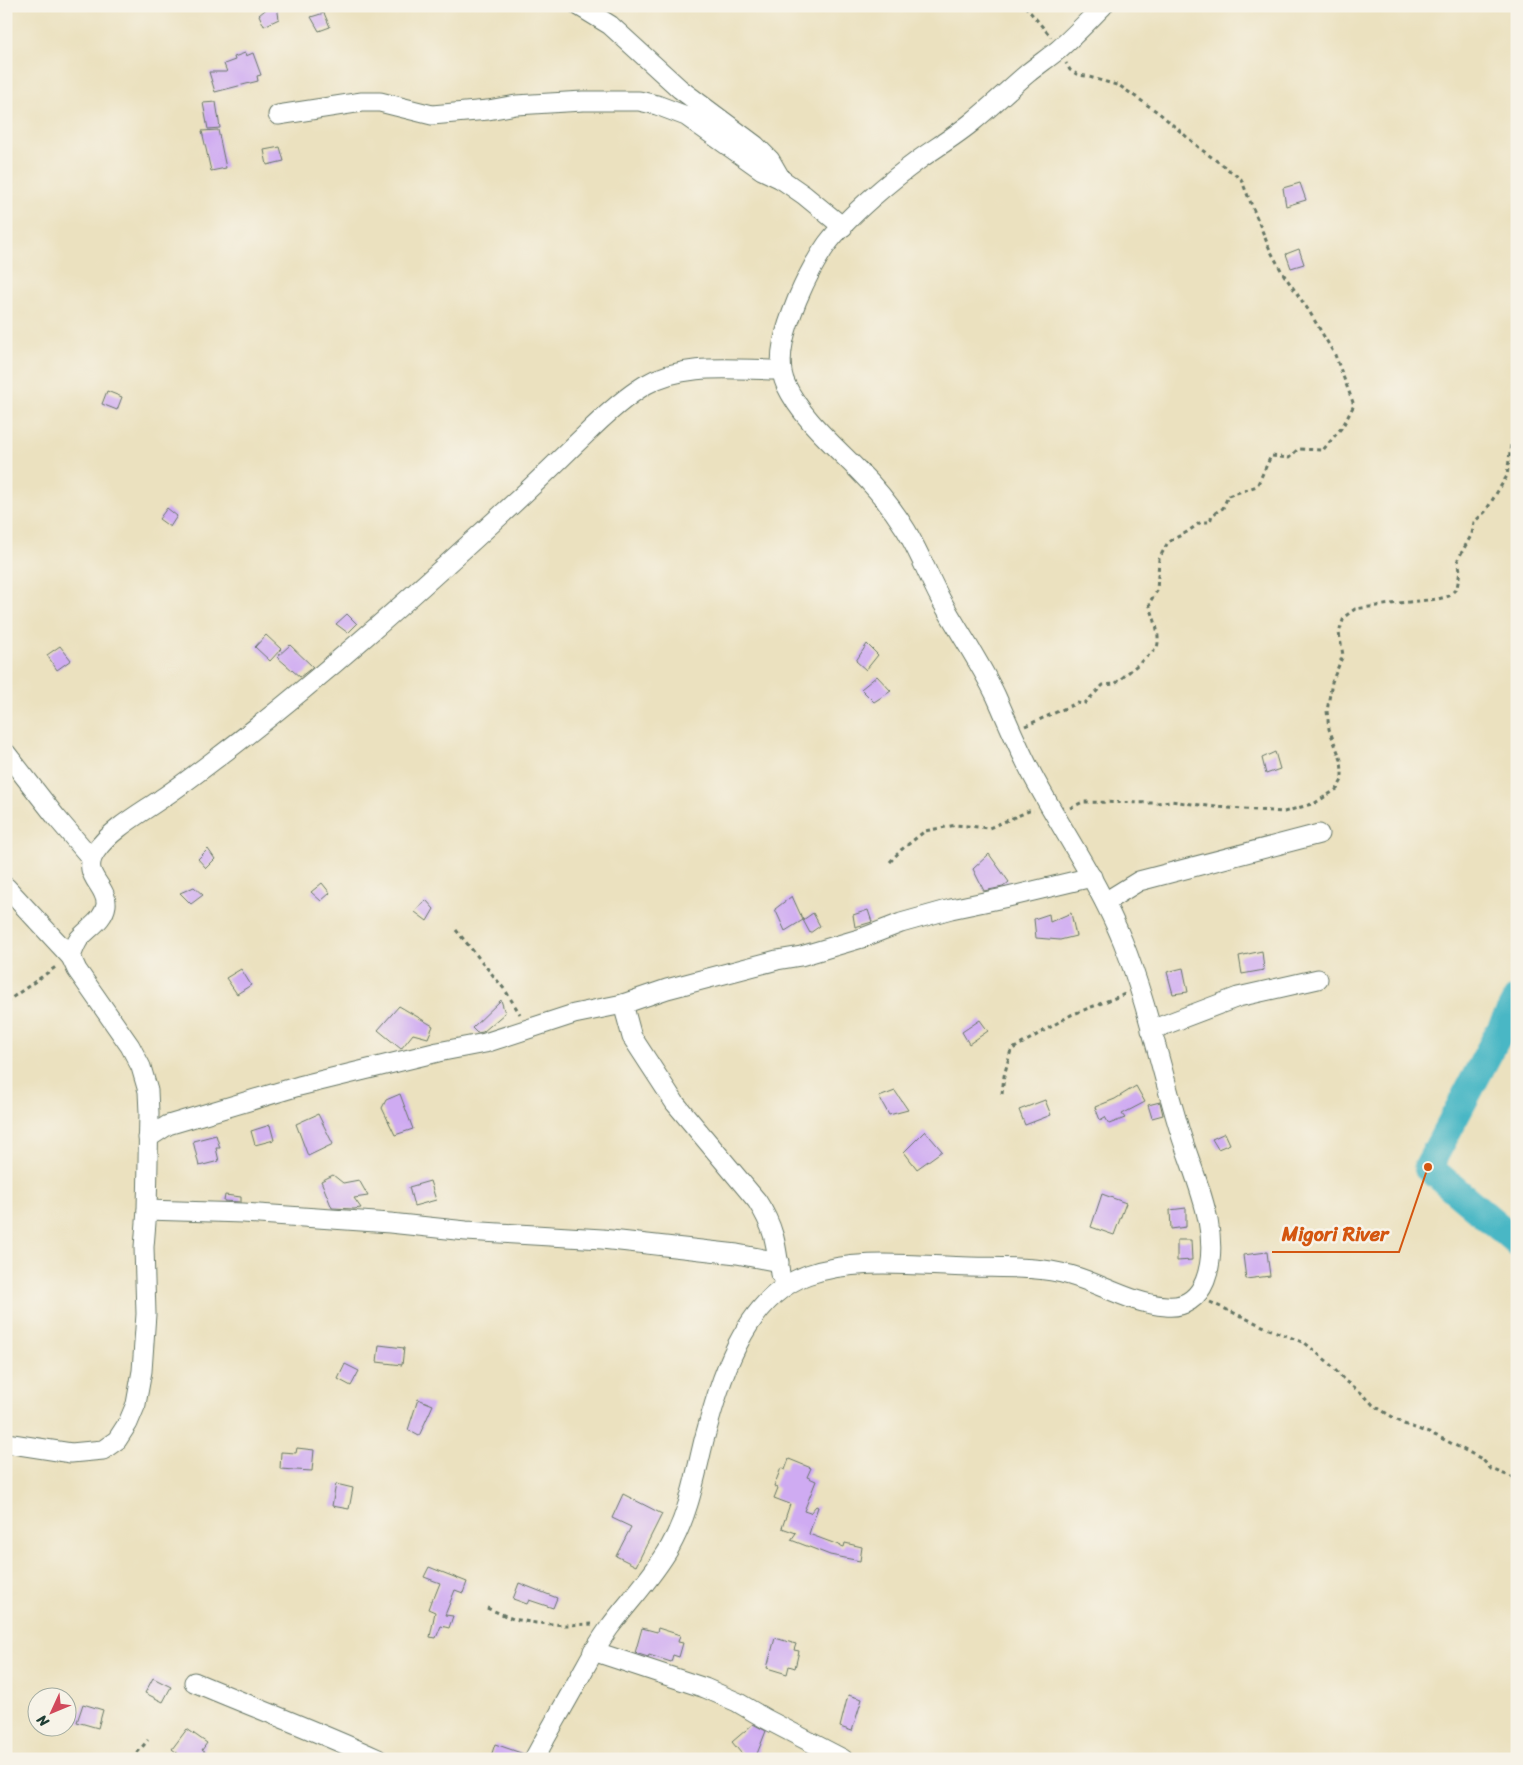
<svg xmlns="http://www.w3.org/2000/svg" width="1523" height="1765" font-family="Sriracha,sans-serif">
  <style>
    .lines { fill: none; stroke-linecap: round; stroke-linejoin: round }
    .river { stroke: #4ab7c5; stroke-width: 29 }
    .building { fill: #cfabf2 }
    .street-casing { stroke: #667665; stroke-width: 21 }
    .path { stroke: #667665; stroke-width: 3; stroke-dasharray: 4 4; stroke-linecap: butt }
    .street { stroke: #fff; stroke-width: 19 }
    .leader { fill: none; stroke: #d45610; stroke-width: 2 }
    .callout-dot { fill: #d45610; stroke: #f7f3e8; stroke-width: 2 }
    .callout-label { font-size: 20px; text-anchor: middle; font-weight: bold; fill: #d45610; stroke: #f7f3e8; stroke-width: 5; stroke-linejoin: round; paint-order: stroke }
  </style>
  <rect width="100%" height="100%" fill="#f7f3e8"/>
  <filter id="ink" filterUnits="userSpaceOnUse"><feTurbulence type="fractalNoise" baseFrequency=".02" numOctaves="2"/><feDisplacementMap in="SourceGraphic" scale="10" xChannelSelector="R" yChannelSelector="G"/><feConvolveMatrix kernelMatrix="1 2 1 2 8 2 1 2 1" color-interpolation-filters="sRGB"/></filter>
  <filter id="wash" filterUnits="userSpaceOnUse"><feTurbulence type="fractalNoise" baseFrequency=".0096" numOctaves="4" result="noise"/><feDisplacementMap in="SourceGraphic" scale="20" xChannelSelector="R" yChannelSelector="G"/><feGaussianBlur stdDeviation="1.12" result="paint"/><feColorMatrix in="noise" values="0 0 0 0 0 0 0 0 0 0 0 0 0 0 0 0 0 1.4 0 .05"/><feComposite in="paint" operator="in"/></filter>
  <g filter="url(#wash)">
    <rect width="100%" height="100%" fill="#ebe1bf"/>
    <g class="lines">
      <!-- river -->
      <polyline class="river" points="1517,999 1428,1167 1517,1242"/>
    </g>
    <g id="blocks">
      <!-- building -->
      <g class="building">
        <polygon points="270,6 277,6 279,19 264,26 259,15"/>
        <polygon points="324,13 330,27 319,31 311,17"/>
        <polygon points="245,53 246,56 253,53 261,75 257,76 258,81 215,92 209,72 227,72 224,64 235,60 234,57"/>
        <polygon points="216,102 220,128 208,129 203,103"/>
        <polygon points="218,130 226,168 211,171 202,131"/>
        <polygon points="280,147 284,161 267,165 264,150"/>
        <polygon points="1300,183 1306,200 1286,206 1283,188"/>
        <polygon points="1299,249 1304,264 1291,268 1286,254"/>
        <polygon points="107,391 122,397 117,410 102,404"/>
        <polygon points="167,508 177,516 170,527 159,519"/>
        <polygon points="347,614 357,624 348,633 336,624"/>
        <polygon points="266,635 281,649 270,661 255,647"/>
        <polygon points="867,644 878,655 866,670 856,661"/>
        <polygon points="290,645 313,667 300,677 277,657"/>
        <polygon points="60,646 71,660 57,670 47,655"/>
        <polygon points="877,676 891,691 874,702 861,689"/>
        <polygon points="1275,752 1280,769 1266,774 1262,758"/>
        <polygon points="208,849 215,859 206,868 198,859"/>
        <polygon points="989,854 1009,882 1003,887 984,891 973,869"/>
        <polygon points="322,883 330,893 321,901 311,892"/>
        <polygon points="194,887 203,895 191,904 180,893"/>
        <polygon points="792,896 803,920 785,931 775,909"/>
        <polygon points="426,900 434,909 427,921 415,912"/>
        <polygon points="868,910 872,922 855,927 853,915"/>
        <polygon points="813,913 820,926 810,933 803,920"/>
        <polygon points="1071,913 1076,936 1060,940 1036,938 1034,919 1049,914 1050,922"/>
        <polygon points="1262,951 1264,970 1242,974 1239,956"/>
        <polygon points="1183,968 1188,992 1173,994 1167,972"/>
        <polygon points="241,969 251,985 237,994 226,978"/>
        <polygon points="501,1000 505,1013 483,1032 477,1033 472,1028"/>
        <polygon points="399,1006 433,1026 428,1038 413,1034 401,1049 378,1030"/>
        <polygon points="980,1020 988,1031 969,1044 962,1032"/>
        <polygon points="1136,1086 1145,1102 1122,1114 1125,1118 1109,1124 1105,1117 1100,1120 1095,1107 1115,1099"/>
        <polygon points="895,1091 908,1110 889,1115 879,1097"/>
        <polygon points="400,1094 413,1129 395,1135 382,1108 386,1100"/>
        <polygon points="1045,1100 1051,1115 1025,1125 1019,1110"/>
        <polygon points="1160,1102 1163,1115 1152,1118 1148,1105"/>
        <polygon points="318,1114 333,1144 308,1156 296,1124"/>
        <polygon points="270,1125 274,1140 255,1145 251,1131"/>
        <polygon points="925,1131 942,1151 917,1169 904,1152"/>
        <polygon points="1225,1133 1230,1144 1218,1149 1212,1139"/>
        <polygon points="216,1135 220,1148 216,1148 219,1161 199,1166 193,1141"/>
        <polygon points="333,1175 343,1183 359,1180 368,1196 354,1198 361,1208 354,1209 332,1208 321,1181"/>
        <polygon points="430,1181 436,1200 414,1206 409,1187"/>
        <polygon points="1102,1194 1126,1203 1114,1235 1091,1227"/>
        <polygon points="225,1195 241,1197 241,1202 224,1201"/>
        <polygon points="1186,1208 1186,1227 1171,1229 1170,1210"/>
        <polygon points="1177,1240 1191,1240 1192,1260 1177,1261"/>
        <polygon points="1267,1252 1270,1276 1246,1279 1243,1255"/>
        <polygon points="379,1345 404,1348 402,1365 377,1362"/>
        <polygon points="345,1364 359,1371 351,1386 338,1379"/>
        <polygon points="418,1399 433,1405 419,1436 408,1430"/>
        <polygon points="297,1448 314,1450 312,1471 280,1469 281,1452 296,1453"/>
        <polygon points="789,1459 811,1468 807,1477 816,1481 804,1511 810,1513 816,1506 818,1507 809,1534 844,1547 845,1543 862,1547 860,1561 830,1555 791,1540 796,1533 782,1528 790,1504 774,1498 778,1488 774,1486 781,1468 785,1470"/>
        <polygon points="336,1484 353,1488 349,1509 332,1506"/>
        <polygon points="623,1494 662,1514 636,1566 616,1556 631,1527 612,1518"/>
        <polygon points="429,1567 467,1582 463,1593 455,1590 445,1615 453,1616 449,1628 441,1626 436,1638 430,1637 435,1612 428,1609 432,1598 434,1598 440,1583 424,1577"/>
        <polygon points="519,1583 557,1598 553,1608 529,1600 527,1604 513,1599"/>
        <polygon points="642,1628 657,1632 658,1628 680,1635 678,1642 683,1643 679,1657 673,1655 671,1662 649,1655 648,1657 635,1653"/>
        <polygon points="775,1638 796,1644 794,1650 799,1651 795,1668 789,1666 787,1674 767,1668"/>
        <polygon points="153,1678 171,1687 163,1702 145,1693"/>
        <polygon points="848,1695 862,1699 852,1731 840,1727"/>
        <polygon points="83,1704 103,1710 98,1728 77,1722"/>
        <polygon points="753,1724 766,1731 755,1759 746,1759 732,1742"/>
        <polygon points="187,1729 207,1743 202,1750 214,1759 185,1759 172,1749"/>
        <polygon points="495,1744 524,1754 523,1759 490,1759"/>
      </g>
    </g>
  </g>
  <g filter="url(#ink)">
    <use href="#blocks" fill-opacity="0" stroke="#667665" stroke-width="1"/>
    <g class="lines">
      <!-- street casing -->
      <g class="street-casing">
        <g id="street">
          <polyline points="579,6 610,25 680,89 755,145 770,160 781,179"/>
          <polyline points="278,115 362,102 380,102 432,115 488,110 516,105 583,101 639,101 657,105 686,116 762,170 781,179 804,195 843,227"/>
          <polyline points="6,753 56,817 91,858"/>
          <polyline points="6,887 71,957 77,970 130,1046 141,1067 148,1091 149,1113 147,1210 144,1247 146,1314 142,1371 136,1404 128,1423 117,1440 103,1450 71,1453 6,1443"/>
          <polyline points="1105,902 1139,881 1319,834"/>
          <path d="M71 957C73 951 75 945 79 939 88 928 104 920 106 905 108 885 79 875 96 851 110 830 141 813 161 799 179 787 196 774 213 761 318 682 416 593 513 504 537 482 560 459 584 436 603 417 622 399 645 385 684 362 736 370 780 370"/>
          <path d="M623 1004 632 1037 675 1103 757 1201C774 1227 776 1243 780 1274"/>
          <polyline points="1151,1030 1238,997 1318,979"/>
          <polyline points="148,1138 168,1125 299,1086 438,1052 485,1043 574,1014 623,1004 667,989 777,960 801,956 862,938 901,923 951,909 1008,897 1092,877"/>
          <polyline points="147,1210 243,1213 390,1223 466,1231 602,1239 737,1254 779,1262"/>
          <polyline points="593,1651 705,1688 737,1702 766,1719 843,1759"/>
          <path d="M194 1682C255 1708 317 1731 378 1759"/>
          <path d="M534 1759C550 1729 567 1701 583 1671 591 1656 599 1642 609 1628 629 1601 653 1577 670 1547 689 1513 695 1477 704 1440 720 1381 743 1299 807 1275 857 1257 918 1266 970 1267 1003 1268 1037 1266 1070 1275 1102 1284 1132 1304 1166 1306 1184 1308 1198 1298 1205 1281 1223 1235 1195 1179 1181 1135 1161 1071 1148 1005 1123 942 1099 883 1063 832 1033 776 1019 750 1008 723 996 696 980 662 958 631 940 598 928 575 919 552 906 530 893 509 876 488 859 471 833 444 802 419 786 385 774 359 787 325 797 300 805 281 815 261 827 244 849 215 890 181 920 159 937 147 955 136 971 123 991 107 1009 89 1028 73 1038 65 1048 58 1058 50 1074 36 1088 21 1103 6"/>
        </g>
      </g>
      <!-- path -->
      <g class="path">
        <polyline points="1025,6 1051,37"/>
        <path d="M1025 726 1077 703 1084 704 1103 685 1115 684 1157 648C1161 634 1153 616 1149 603L1157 591 1159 559 1168 542 1187 532 1201 522H1210L1212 515 1223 508 1228 496 1257 486 1271 456 1289 458 1298 449 1323 450 1343 426 1354 405 1335 355 1309 311 1282 272 1270 250 1241 179 1202 150 1159 113 1120 86 1086 76 1078 75 1070 70 1066 63"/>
        <polyline points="1070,808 1083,802 1157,803 1170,801 1216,807 1284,812 1315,803 1337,789 1342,780 1342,772 1341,760 1329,729 1327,711 1332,682 1343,655 1339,633 1344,617 1355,609 1399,603 1438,599 1449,596 1457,588 1460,571 1458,559 1472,534 1474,522 1485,512 1507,476 1511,444 1517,431"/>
        <polyline points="890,862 901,850 925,831 956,825 989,828 1029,811 1034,811"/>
        <polyline points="456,930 505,990 520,1014"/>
        <polyline points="6,1002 57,966"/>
        <polyline points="1002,1094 1004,1076 1011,1050 1071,1015 1125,994"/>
        <polyline points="1210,1302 1269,1329 1305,1343 1328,1362 1345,1381 1364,1395 1373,1405 1404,1424 1437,1436 1482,1459 1491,1469 1517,1479"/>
        <polyline points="487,1608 513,1619 536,1623 566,1625 592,1624"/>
        <polyline points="132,1759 148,1740"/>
      </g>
      <!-- street -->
      <use href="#street" class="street"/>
    </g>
  </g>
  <!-- callouts -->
  <path class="leader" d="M1428 1167L1399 1252H1272"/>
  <circle class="callout-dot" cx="1428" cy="1167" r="5"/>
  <g class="callout-label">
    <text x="1335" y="1241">Migori River</text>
  </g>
  <!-- margin -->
  <rect width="1523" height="1765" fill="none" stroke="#f7f3e8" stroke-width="25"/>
  <!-- north arrow -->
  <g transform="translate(52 1712) rotate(226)"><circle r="24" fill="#f7f3e8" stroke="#a1aaa0"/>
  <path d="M0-4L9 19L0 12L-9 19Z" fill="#d1495b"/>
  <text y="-8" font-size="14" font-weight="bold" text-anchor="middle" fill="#1f3d34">N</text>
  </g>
</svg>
